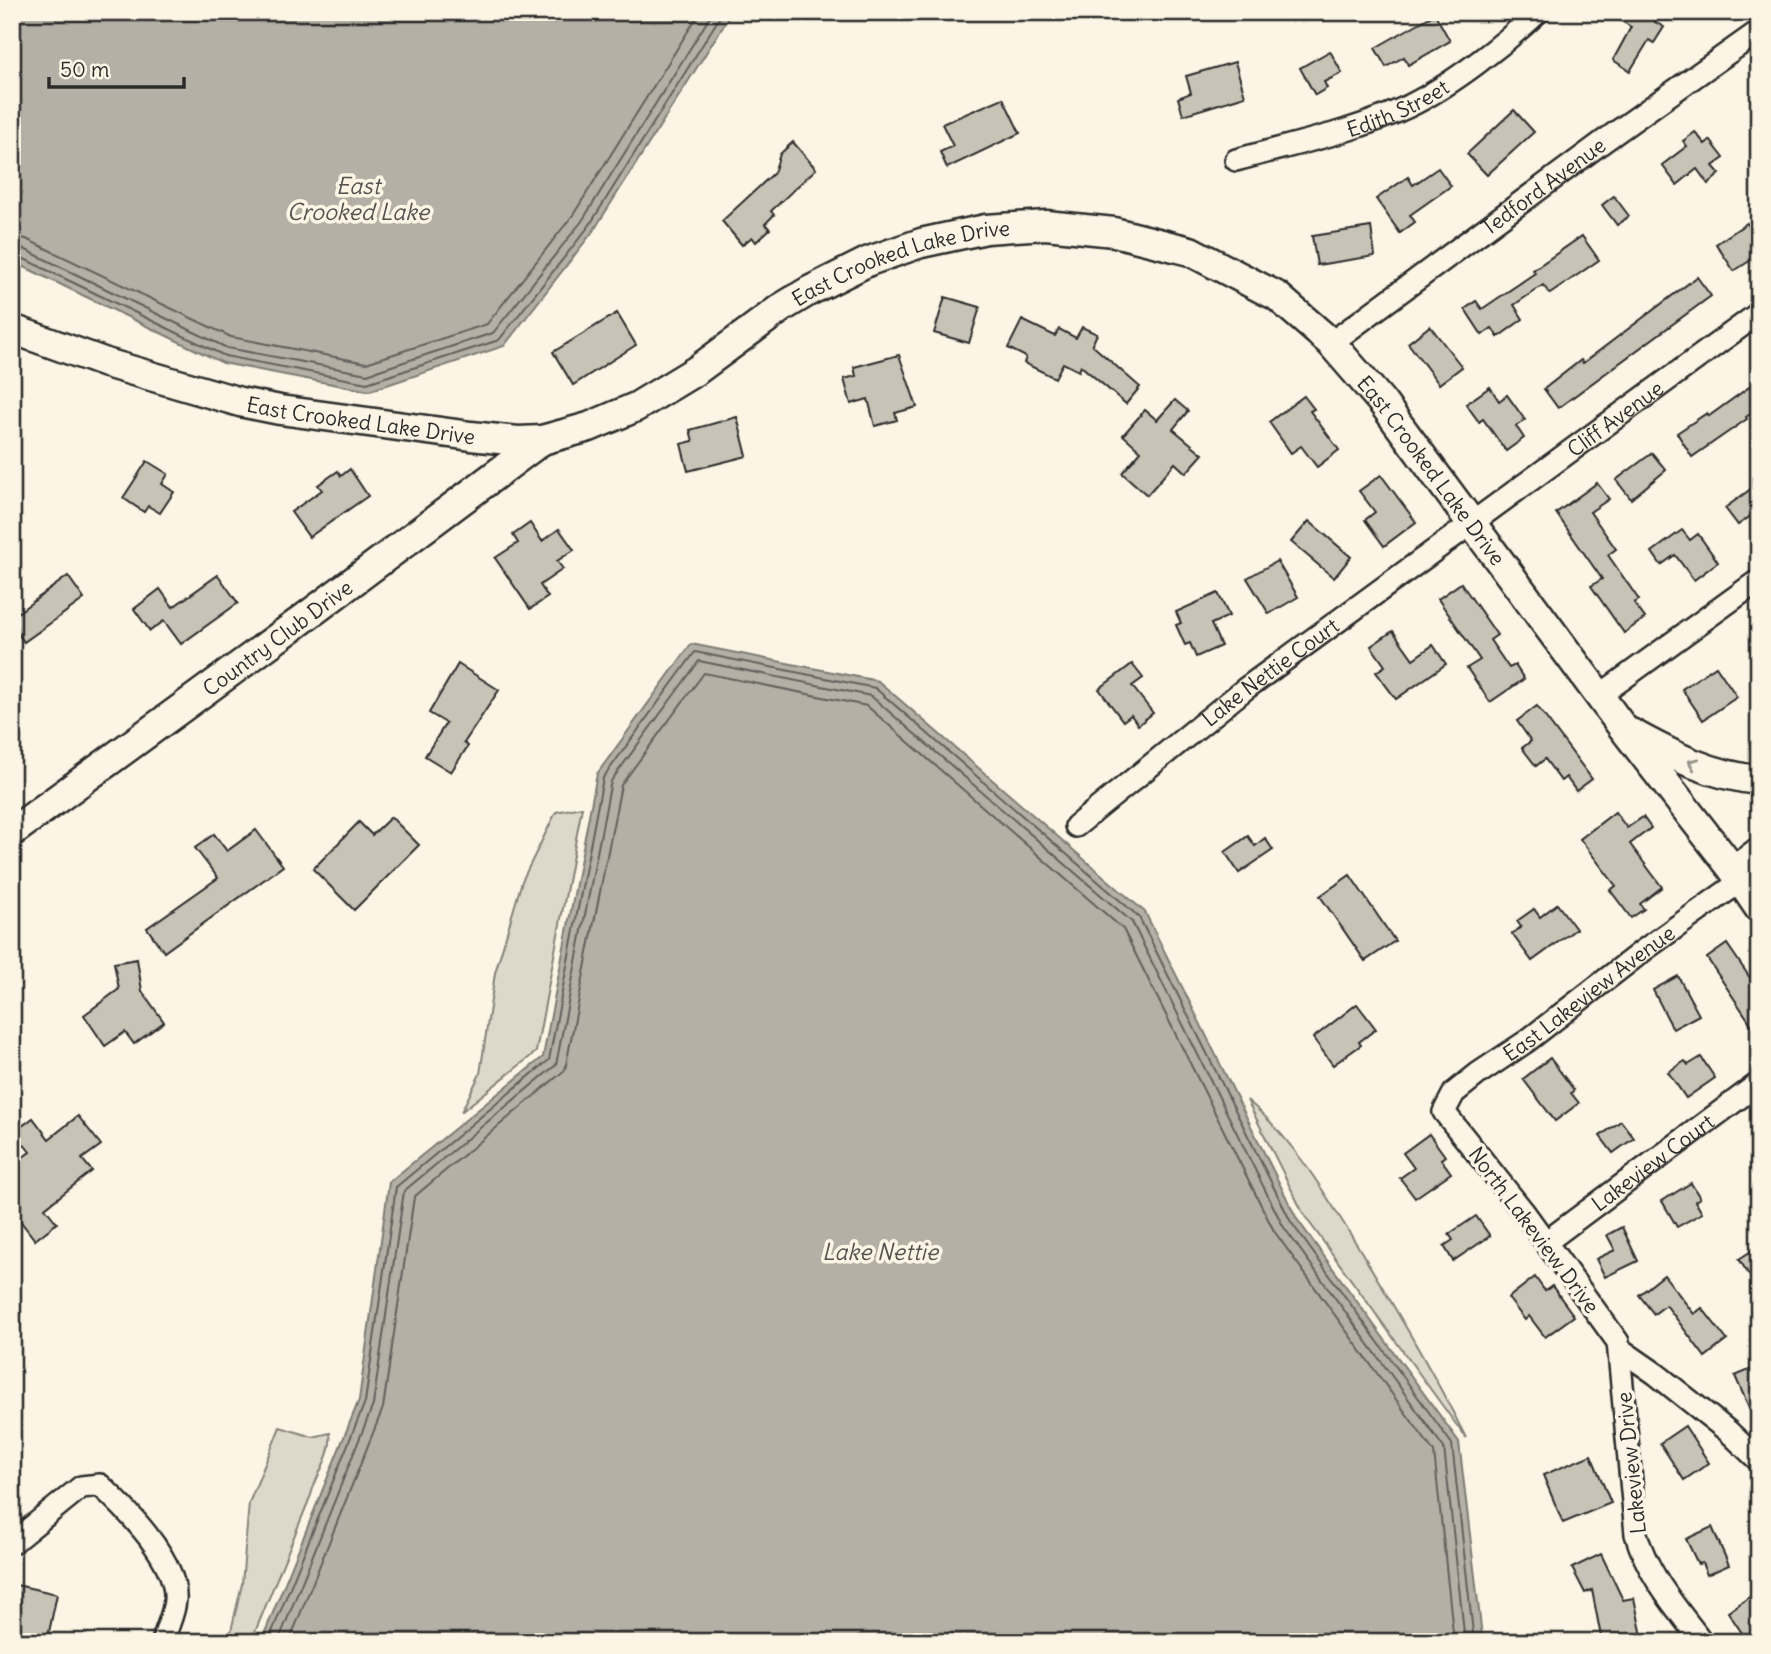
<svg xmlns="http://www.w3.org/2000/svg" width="1771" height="1654" font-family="Delius,sans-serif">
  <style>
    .green { fill: #ded8ca; stroke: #84827a; stroke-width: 2 }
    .water { fill: #b4b0a5; stroke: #7d7b74; stroke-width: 2 }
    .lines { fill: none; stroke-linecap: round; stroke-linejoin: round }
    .shore { stroke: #62605c; stroke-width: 2 }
    .building { fill: #c8c3b7; stroke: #2b2b2b; stroke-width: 2 }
    .street-casing { stroke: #2b2b2b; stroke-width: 26 }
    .secondary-casing { stroke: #2b2b2b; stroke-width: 33 }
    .street { stroke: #fcf5e5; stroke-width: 21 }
    .secondary { stroke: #fcf5e5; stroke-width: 28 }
    .oneway { stroke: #949088 }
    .labels { text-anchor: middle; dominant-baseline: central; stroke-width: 7; stroke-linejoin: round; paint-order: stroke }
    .street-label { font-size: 21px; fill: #2b2b2b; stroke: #fcf5e5 }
    .water-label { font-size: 23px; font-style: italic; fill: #545350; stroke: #fcf5e5 }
  </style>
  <rect width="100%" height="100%" fill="#fcf5e5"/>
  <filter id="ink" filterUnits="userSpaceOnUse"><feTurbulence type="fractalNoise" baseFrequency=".0143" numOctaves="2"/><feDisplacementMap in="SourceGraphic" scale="14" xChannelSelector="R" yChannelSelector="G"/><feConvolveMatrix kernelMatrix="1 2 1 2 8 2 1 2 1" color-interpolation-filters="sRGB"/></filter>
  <g filter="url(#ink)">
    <!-- green -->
    <g class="green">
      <polygon points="582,807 536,1052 461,1112 480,1074 495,973 522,881 556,812"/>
      <path d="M1247 1100C1293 1138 1328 1198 1359 1248 1396 1310 1434 1373 1466 1438L1304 1215Z"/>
      <path d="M280 1427 313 1437 330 1433C333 1455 316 1474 311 1495L251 1642H226L231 1631 242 1584 249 1503Z"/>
    </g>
    <!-- water -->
    <g class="water">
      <polygon points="12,12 732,12 594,230 504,346 369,391 223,363 12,261"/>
      <polygon points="691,644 878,681 1145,912 1297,1219 1459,1442 1482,1636 1480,1642 261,1642 359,1400 389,1182 543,1057 597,774"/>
    </g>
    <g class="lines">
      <!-- shore -->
      <g class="shore">
        <polyline points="12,236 26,239 231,337 366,363 487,324 573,215 700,12"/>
        <polyline points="12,247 22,248 227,348 367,374 493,333 582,221 713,12"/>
        <polyline points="12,256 18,256 225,356 367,383 499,340 589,226 723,12"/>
        <polyline points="268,1642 365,1402 396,1187 549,1060 603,778 695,652 875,688 1139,917 1291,1222 1452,1444 1474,1642"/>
        <polyline points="278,1642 373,1405 404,1191 556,1065 611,781 699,661 871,696 1132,922 1283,1226 1444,1448 1465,1642"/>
        <polyline points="289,1642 383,1408 414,1197 565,1070 621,785 704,673 867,706 1123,929 1274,1231 1434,1452 1454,1642"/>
      </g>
    </g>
    <!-- building -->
    <g class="building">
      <polygon points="1607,12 1660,12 1655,22 1664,27 1654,43 1649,40 1630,71 1613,60 1631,27"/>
      <polygon points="1435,14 1450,41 1408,65 1404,57 1386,67 1375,48"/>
      <polygon points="1330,51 1342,73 1324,82 1327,88 1315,95 1300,68"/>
      <polygon points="1235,62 1245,96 1183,115 1178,98 1191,93 1186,76"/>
      <polygon points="1003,98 1020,133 947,168 940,152 953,146 942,124"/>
      <polygon points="1514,110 1534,132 1487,175 1467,154"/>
      <polygon points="1695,132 1705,144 1710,140 1724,158 1713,166 1720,174 1708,184 1697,169 1677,185 1662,165 1687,146 1683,141"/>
      <polygon points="793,142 816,169 771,211 774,215 765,224 770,229 756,242 752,237 742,245 722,221 774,173 780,154"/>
      <polygon points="1438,168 1451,186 1410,215 1415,222 1400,233 1376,199 1408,177 1413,185"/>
      <polygon points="1614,196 1629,216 1617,225 1602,205"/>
      <polygon points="1747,223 1759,240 1759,255 1734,271 1716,244"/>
      <polygon points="1371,227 1375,256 1317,265 1312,236"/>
      <polygon points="1582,236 1599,260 1550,294 1543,285 1514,305 1523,319 1498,337 1492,328 1482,335 1465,309 1476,301 1482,309 1535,273 1533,270"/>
      <polygon points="1697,277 1711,296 1558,408 1544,389 1581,360 1583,363"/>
      <polygon points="945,297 980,307 969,343 934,333"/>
      <polygon points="617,313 636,345 573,385 553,352"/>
      <polygon points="1022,320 1055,336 1059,329 1076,338 1082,327 1097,334 1092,345 1140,387 1126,404 1081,366 1079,371 1063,363 1055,378 1024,363 1026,357 1008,348"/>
      <polygon points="1430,326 1462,367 1439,384 1408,343"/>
      <polygon points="899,355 917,407 895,413 897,420 875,426 868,399 851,404 844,379 856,376 854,367"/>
      <polygon points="1759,380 1759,408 1746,417 1747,419 1692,457 1677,433 1707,413 1709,416"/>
      <polygon points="1490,387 1499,401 1507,395 1525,420 1516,426 1524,438 1506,451 1483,419 1479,422 1466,404"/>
      <polygon points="1304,396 1314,409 1310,411 1339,450 1317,467 1301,446 1291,453 1269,422"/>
      <polygon points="1175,400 1188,411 1173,429 1203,454 1186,473 1175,463 1147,495 1122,473 1141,451 1123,435 1145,410 1157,420"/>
      <polygon points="737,417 747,456 688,471 681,444 693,441 690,430"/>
      <polygon points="1652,453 1666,470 1631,499 1616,480"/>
      <polygon points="147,461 168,474 162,484 174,492 160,513 148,506 144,512 123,498"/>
      <polygon points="350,469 368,496 309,537 291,512 322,490 318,485 338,471 341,476"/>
      <polygon points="1381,475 1416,522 1384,546 1365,520 1375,512 1359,491"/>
      <polygon points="1597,483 1609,499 1590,512 1616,549 1608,555 1639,600 1634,603 1645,618 1624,633 1591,586 1602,579 1556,513"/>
      <polygon points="1759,483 1759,510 1738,525 1725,508"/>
      <polygon points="1309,521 1351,557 1334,578 1291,542"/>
      <polygon points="530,523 542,541 559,529 574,550 557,561 563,569 540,585 548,597 530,609 495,558 518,543 513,535"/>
      <polygon points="1682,530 1690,540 1698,534 1718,562 1694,580 1675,555 1661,565 1652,552"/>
      <polygon points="1277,561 1298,597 1269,614 1247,578"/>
      <polygon points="218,575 238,603 181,644 164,621 150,631 134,609 160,589 173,607"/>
      <polygon points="68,576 84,599 24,642 12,625 12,617"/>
      <polygon points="1461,583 1497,635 1490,640 1509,668 1515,665 1524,679 1490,702 1467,668 1480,660 1438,599"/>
      <polygon points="1218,593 1229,616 1211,624 1221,646 1196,657 1190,643 1185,645 1176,625 1181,623 1176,612"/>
      <polygon points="1393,631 1413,659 1433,645 1446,664 1396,699 1376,672 1385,666 1371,646"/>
      <polygon points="458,664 499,690 464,743 468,746 451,772 425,756 446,723 429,713"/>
      <polygon points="1132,664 1143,678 1132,686 1153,713 1138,725 1131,715 1123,721 1099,689"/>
      <polygon points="1716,666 1737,697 1703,720 1682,689"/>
      <polygon points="1537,706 1592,779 1576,791 1566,777 1561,781 1545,759 1536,766 1522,748 1531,741 1517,721"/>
      <polygon points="1615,812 1627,828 1643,817 1651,828 1630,844 1662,887 1640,904 1644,909 1631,918 1610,890 1616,886 1580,839"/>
      <polygon points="391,817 419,845 354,910 313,869 359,822 372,835"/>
      <polygon points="256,830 283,866 164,952 147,928 218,878 195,848 214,834 227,851"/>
      <polygon points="1248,836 1255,846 1265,838 1273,850 1239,873 1225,852"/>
      <polygon points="1350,875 1395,941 1365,961 1320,896"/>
      <polygon points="1557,904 1576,929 1532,961 1512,934 1521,927 1517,921 1534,909 1540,917"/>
      <polygon points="1727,944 1759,991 1759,1036 1707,958"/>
      <polygon points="137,959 142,991 164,1022 134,1044 125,1032 105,1046 84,1015 119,989 114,963"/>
      <polygon points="1678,976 1699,1015 1673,1029 1653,990"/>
      <polygon points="1357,1004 1376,1029 1359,1042 1361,1045 1333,1065 1313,1038"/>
      <polygon points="1701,1057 1715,1078 1686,1098 1668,1072 1685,1061 1688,1065"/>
      <polygon points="1550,1058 1574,1090 1571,1093 1579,1103 1555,1121 1523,1079"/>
      <polygon points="78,1116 101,1145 82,1159 92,1171 45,1208 57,1223 35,1240 12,1210 12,1165 30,1152 14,1132 33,1118 49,1139"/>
      <polygon points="1621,1121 1634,1138 1613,1153 1600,1136"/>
      <polygon points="1429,1134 1445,1156 1441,1159 1451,1173 1415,1198 1400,1178 1414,1168 1403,1153"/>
      <polygon points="1691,1183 1700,1198 1695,1201 1702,1213 1677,1227 1662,1201"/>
      <polygon points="1476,1216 1490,1236 1453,1261 1444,1246 1453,1240 1449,1234"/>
      <polygon points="1622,1227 1638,1261 1605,1277 1596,1259 1615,1250 1607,1235"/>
      <polygon points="1759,1246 1759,1291 1739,1259"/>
      <polygon points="1664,1275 1694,1314 1702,1308 1727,1340 1705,1357 1666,1305 1654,1314 1639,1295"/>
      <polygon points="1535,1277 1545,1291 1552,1286 1574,1316 1545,1337 1529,1316 1525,1320 1508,1298"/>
      <polygon points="1759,1366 1759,1430 1735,1376"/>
      <polygon points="1685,1426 1709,1463 1684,1480 1660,1443"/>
      <polygon points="1591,1455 1611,1503 1563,1523 1543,1475"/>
      <polygon points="1712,1527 1729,1565 1707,1575 1702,1563 1698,1564 1686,1539"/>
      <polygon points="1601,1554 1623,1600 1634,1598 1642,1636 1631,1638 1632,1642 1602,1642 1592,1590 1585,1593 1572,1568"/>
      <polygon points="12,1584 57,1594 48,1637 12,1630 17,1606 12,1605"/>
      <polygon points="1751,1596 1759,1607 1759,1637 1748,1642 1728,1612"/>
    </g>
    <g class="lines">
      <!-- street casing -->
      <g class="street-casing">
        <g id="street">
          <path id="s1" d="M1236 160C1293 144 1355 132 1409 106 1452 85 1503 45 1538 12"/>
          <path id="s2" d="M1331 343 1604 141 1759 31"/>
          <polyline points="1599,696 1759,580"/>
          <path id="s3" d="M1076 826 1245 689 1759 313"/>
          <path id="s4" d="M1546 1242 1759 1083"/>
          <polyline points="1620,1349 1656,1374 1729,1432 1759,1461"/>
          <path d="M12 1543 81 1487 100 1485C127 1510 178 1561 175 1600 174 1615 166 1628 163 1642"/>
          <path id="s5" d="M1702 1642C1676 1607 1648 1576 1636 1534L1618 1342 1523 1211 1444 1112 1454 1093 1479 1073 1527 1041 1644 950 1741 881"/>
        </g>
      </g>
      <!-- secondary casing -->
      <g class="secondary-casing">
        <g id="secondary">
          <path id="s6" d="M12 329 106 363 240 402 280 410 471 436 518 441 542 440 589 427 636 407 697 370 781 308 809 291 869 261 921 243 986 229 1046 225 1114 232 1190 251 1263 289 1277 296 1331 343 1382 402 1623 728 1734 871 1759 908"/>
          <path d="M1631 733C1671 755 1712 776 1759 780"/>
          <path id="s7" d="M12 832 299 622 542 440"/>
          <polyline points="1734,871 1759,852"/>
        </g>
      </g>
      <!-- street -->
      <use href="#street" class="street"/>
      <!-- secondary -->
      <use href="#secondary" class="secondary"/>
    </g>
    <!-- one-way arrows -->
    <defs><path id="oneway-chevron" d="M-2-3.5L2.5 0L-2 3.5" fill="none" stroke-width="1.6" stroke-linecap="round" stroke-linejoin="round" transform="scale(1.75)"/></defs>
    <use class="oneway" href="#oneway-chevron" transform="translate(1693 763) rotate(-156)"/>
  </g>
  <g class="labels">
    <!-- street labels -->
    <g class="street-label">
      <text stroke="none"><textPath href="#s1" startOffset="170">Edith Street</textPath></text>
      <text stroke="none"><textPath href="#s2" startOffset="264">Tedford Avenue</textPath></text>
      <text stroke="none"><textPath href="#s6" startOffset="950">East Crooked Lake Drive</textPath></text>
      <text stroke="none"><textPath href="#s3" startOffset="676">Cliff Avenue</textPath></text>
      <text stroke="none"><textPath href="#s6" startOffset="362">East Crooked Lake Drive</textPath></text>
      <text stroke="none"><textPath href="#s6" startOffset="1580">East Crooked Lake Drive</textPath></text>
      <text stroke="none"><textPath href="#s7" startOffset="329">Country Club Drive</textPath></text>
      <text stroke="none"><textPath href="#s3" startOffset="248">Lake Nettie Court</textPath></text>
      <text stroke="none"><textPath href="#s5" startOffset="798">East Lakeview Avenue</textPath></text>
      <text stroke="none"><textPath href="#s4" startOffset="133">Lakeview Court</textPath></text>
      <text transform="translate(1534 1230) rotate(53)">North Lakeview Drive</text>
      <text transform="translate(1631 1463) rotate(-96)">Lakeview Drive</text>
    </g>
    <!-- water labels -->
    <g class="water-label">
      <text x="358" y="185">East<tspan x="358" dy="26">Crooked Lake</tspan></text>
      <text x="880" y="1251">Lake Nettie</text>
    </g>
  </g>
  <!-- margin -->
  <rect width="1771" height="1654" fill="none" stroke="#fcf5e5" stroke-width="42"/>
  <rect x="21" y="21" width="1729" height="1612" fill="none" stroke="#2b2b2b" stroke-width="2.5" filter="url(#ink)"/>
  <!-- scale -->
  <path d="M49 77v10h135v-10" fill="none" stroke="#2b2b2b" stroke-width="3.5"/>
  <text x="60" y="77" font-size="21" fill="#2b2b2b" stroke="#fcf5e5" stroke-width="5" paint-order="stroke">50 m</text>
</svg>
